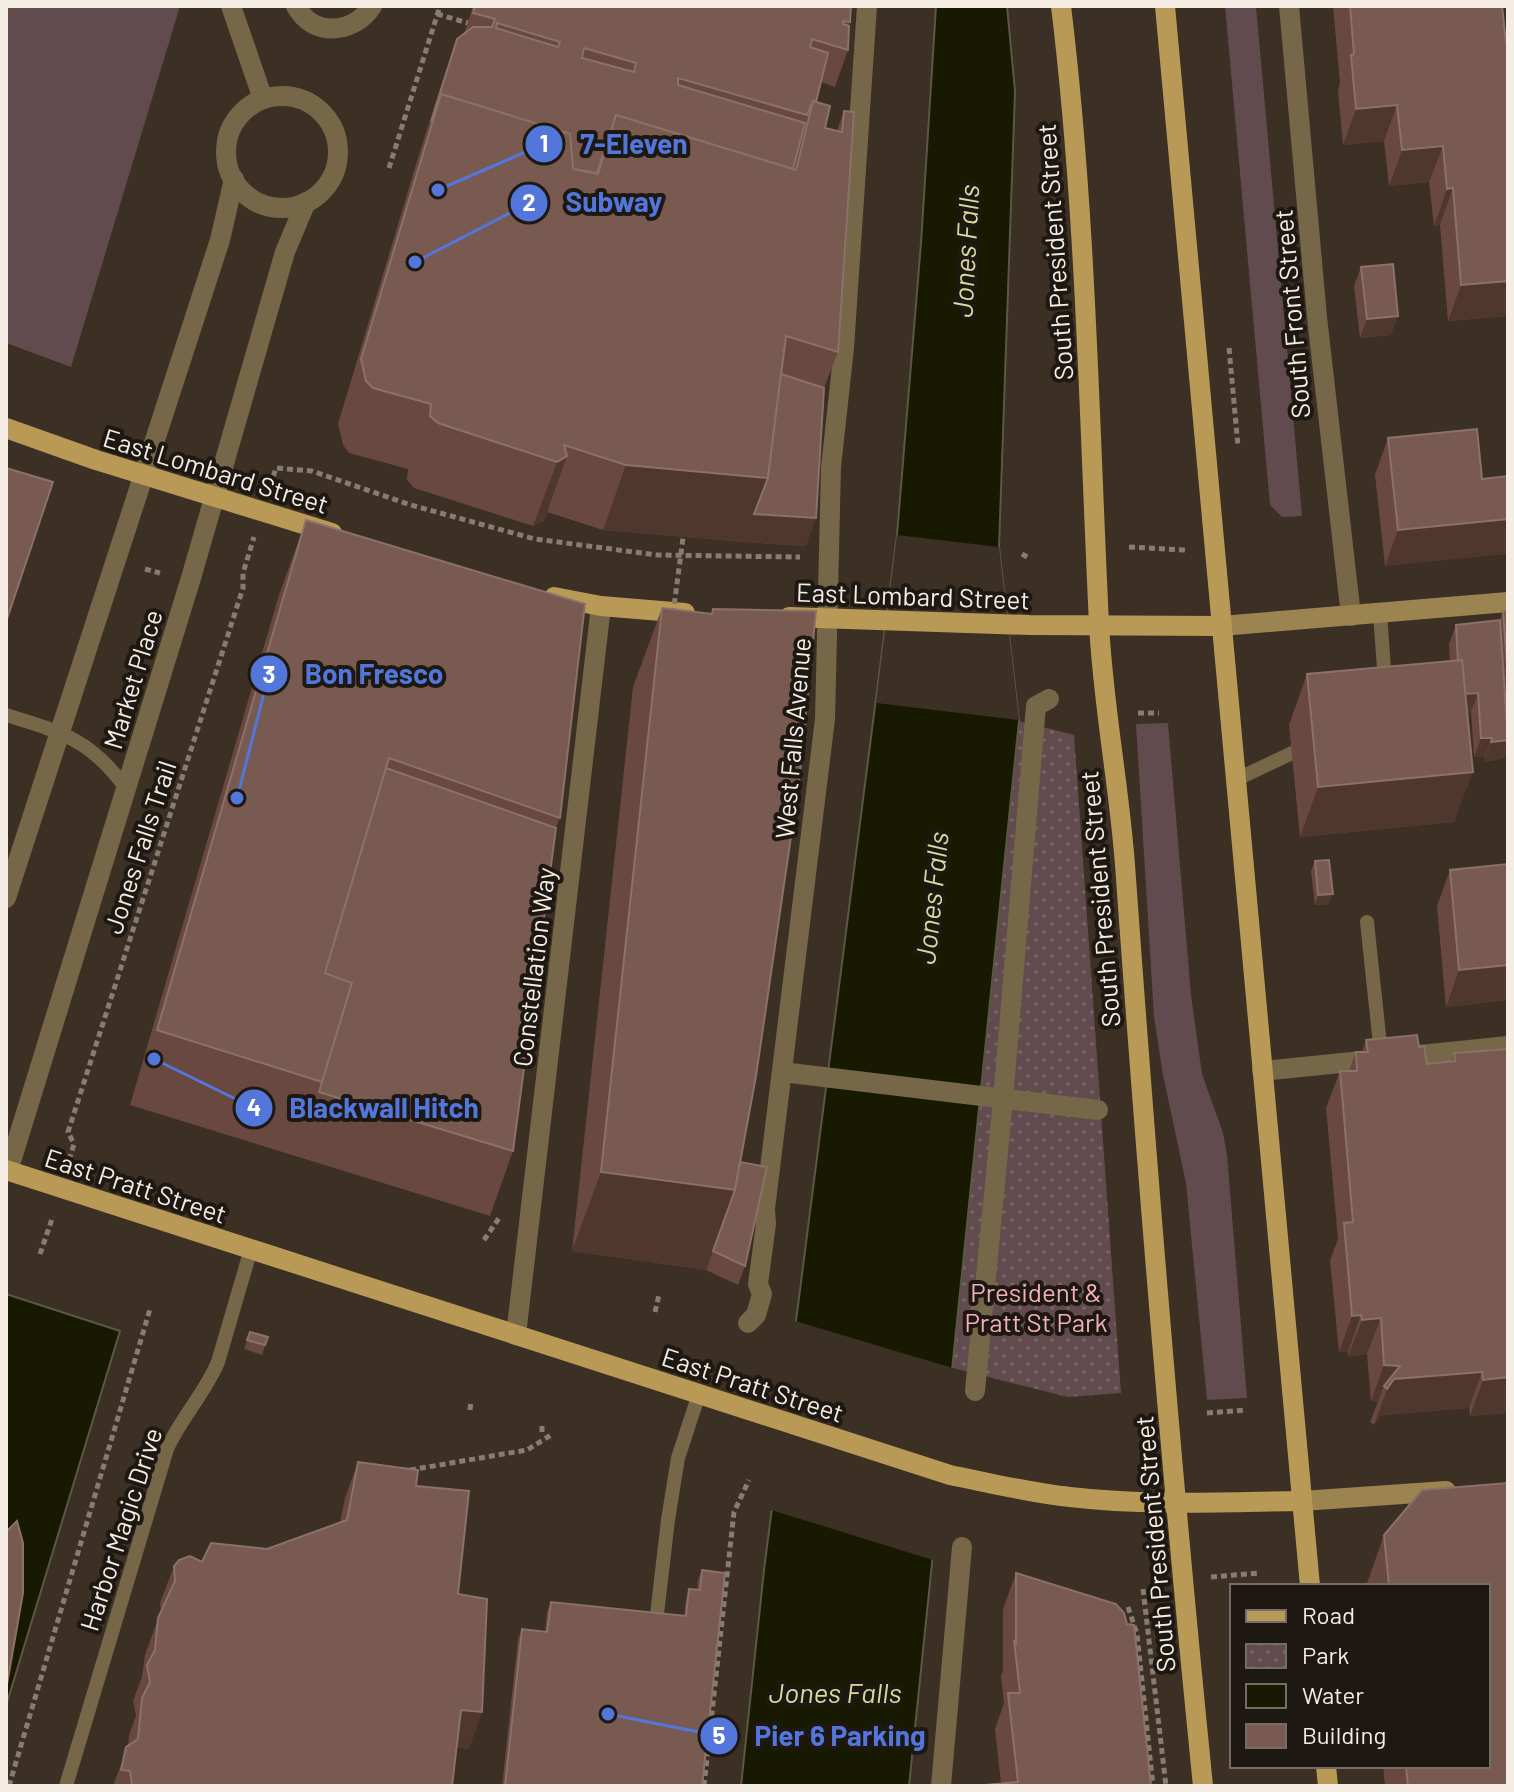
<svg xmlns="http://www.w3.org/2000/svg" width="1514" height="1792" font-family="Barlow,sans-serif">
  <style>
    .grass { fill: #624b4e }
    .park { fill: url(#park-dots) }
    .water { fill: #171900; stroke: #5a5844; stroke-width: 2 }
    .pier { fill: #3c2f24 }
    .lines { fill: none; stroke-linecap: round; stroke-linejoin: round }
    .path { stroke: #877c72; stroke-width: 5; stroke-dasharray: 6 4; stroke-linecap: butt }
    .service { stroke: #756747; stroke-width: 14 }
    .pedestrian { stroke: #756747; stroke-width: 20 }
    .minor { stroke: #756747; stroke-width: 20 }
    .secondary { stroke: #9b8450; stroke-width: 20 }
    .primary { stroke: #b89a56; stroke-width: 20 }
    .path-bridge { stroke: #877c72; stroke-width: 5; stroke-dasharray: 6 4; stroke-linecap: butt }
    .wall { fill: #69483f }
    .shaded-wall { fill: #50372d }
    .building { fill: #785a51; stroke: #8b7168; stroke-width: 2; fill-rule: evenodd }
    .labels { text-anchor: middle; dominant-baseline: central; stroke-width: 8; stroke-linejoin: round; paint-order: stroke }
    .street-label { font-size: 26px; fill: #f5ece4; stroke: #1e1813 }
    .park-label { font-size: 26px; fill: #f3afb9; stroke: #1e1813 }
    .water-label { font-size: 28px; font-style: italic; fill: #d6dc9e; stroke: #1e1813 }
    .leader { fill: none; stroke: #5376db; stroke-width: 3 }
    .callout-dot { fill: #5376db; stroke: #1e1813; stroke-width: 3 }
    .mark-label { font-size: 24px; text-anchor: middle; font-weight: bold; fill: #fff }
    .callout-label { font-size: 28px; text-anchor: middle; font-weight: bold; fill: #5376db; stroke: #1e1813; stroke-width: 8; stroke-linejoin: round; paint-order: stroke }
  </style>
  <defs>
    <pattern id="park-dots" width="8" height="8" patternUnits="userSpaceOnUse" patternTransform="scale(2)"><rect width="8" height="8" fill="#624b4e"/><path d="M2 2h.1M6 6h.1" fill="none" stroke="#796567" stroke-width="1.8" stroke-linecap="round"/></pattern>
  </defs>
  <rect width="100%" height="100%" fill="#3c2f24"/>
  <!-- grass -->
  <g class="grass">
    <polygon points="6,6 180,6 71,367 6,343"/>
    <polygon points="1225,6 1256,6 1302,516 1282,517 1270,505"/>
    <polygon points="1168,723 1191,995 1202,1074 1223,1133 1227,1155 1247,1398 1207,1400 1186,1183 1163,1075 1154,1017 1136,724"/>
  </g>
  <!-- park -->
  <polygon class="park" points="1019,721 1074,735 1121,1393 1068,1397 949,1367"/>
  <!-- water -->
  <g class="water">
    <polygon points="936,6 1007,6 1015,91 999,547 1019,721 909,1786 741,1786 764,1570 897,535 921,243"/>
    <polygon points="6,1294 120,1331 6,1706"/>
  </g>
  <!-- pier -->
  <g class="pier">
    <polygon points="897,535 999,547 1019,720 876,703"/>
    <polygon points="792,1320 956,1369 936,1561 768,1509"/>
  </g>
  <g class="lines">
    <!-- path -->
    <g class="path">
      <polyline points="437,14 468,23"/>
      <polyline points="389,168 440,6"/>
      <polyline points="1229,348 1238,446"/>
      <polyline points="270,486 276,468 312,471 411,505 535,539 657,555 800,557"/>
      <polyline points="1129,547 1185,550"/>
      <polyline points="1022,554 1029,558"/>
      <polyline points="145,569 160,573"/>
      <polyline points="1138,713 1159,713"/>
      <polyline points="69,1160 74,1144 68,1132 243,588 243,573 254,537"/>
      <polyline points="484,1240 499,1218"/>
      <polyline points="40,1254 53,1216"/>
      <polyline points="655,1312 659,1295"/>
      <polyline points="470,1410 471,1401"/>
      <polyline points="1207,1413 1246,1410"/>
      <polyline points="542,1432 542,1422"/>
      <polyline points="410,1470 527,1450 551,1435"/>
      <polyline points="1211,1577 1259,1573"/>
      <polyline points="1143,1589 1166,1786"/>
      <polyline points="1128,1607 1137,1634 1153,1786"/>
      <polyline points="9,1786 150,1309"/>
      <polyline points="704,1786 734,1512 749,1480"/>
    </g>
    <!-- service -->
    <g class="service">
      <polyline points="1380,613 1385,683"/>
      <path d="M6 715C61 732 90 739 125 787"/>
      <polyline points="1235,780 1292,753"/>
      <polyline points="1367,922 1381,1054"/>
      <polyline points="656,1623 668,1520 678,1458 699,1394"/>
      <path d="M66 1786 167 1449C181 1418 205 1393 218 1362L251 1249"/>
    </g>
    <!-- pedestrian -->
    <g class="pedestrian">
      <path d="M296 6C313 38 354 34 372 6"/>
      <polyline points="782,1072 1098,1110"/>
      <polyline points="748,1323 756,1315 762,1294 758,1284 766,1224 765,1209 825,719 831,467 844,348 867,6"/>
      <polyline points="975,1391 1003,1100 1036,706 1049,699"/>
      <polyline points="941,1786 962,1547"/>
    </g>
    <!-- minor -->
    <g class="minor">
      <polyline points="231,6 263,99"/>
      <polyline points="1289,6 1317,317 1351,616"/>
      <circle cx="282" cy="152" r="56"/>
      <polyline points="6,898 220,240 234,179"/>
      <polyline points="1262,1071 1508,1046"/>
      <polyline points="8,1171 191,578 285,252 306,202"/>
      <polyline points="516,1335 601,606"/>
    </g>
    <!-- secondary -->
    <g class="secondary">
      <polyline points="1221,626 1508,602"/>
      <polyline points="1302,1501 1446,1491"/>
    </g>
    <!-- primary -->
    <g class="primary">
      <path d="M1061 6C1086 211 1089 418 1099 624 1103 705 1119 784 1125 865 1147 1172 1172 1479 1203 1786"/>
      <polyline points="1165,6 1310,1586"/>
      <polyline points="6,428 96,460 332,533"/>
      <polyline points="554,597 601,606 685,613"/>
      <polyline points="789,617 1029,625 1221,626"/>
      <path d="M6 1170 950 1475C990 1483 1030 1493 1070 1497 1147 1506 1226 1502 1302 1501"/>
      <polyline points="1326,1766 1328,1786"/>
    </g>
    <!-- path-bridge -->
    <polyline class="path-bridge" points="673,614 683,538"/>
  </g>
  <!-- wall -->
  <g class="wall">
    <polygon points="473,6 851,6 849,26 848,50 835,87 821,82 816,102 825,128 837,131 844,111 838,352 824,388 806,546 744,542 603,530 547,512 544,521 533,526 414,488 407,480 408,469 349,453 343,445 338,424 418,158 444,76 457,39 464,34"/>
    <polygon points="1333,6 1502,6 1506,42 1508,42 1508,316 1448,321 1440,225 1434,226 1429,182 1389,186 1384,141 1343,145 1338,91 1340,83"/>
    <polygon points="1361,267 1391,335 1360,338 1354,286"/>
    <polygon points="1388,438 1482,479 1385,566 1375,475"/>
    <polygon points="306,520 560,818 556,828 513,1151 490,1216 130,1105 279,595"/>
    <polygon points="662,608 740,1162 745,1266 738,1285 706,1270 572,1251 633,687"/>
    <polygon points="1503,611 1508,611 1508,752 1506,758 1484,762 1485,757 1474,757 1471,712 1467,713 1454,822 1300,837 1289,725 1307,674 1450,661 1449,644 1456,625 1500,620"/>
    <polygon points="1315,861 1329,904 1315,905 1311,871"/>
    <polygon points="1508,864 1508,1000 1446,1007 1437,906 1450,870"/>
    <polygon points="1366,1040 1419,1047 1427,1064 1452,1061 1454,1053 1508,1049 1508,1413 1470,1416 1469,1408 1381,1415 1374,1425 1370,1422 1378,1402 1371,1401 1367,1354 1348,1357 1348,1352 1339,1352 1330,1260 1338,1239 1326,1108 1340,1071 1349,1071 1356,1052 1362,1052"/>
    <polygon points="250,1332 268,1337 262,1355 244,1349"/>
    <polygon points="358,1462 416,1486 458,1594 469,1749 457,1747 452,1786 113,1786 128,1746 129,1735 136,1716 133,1701 142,1677 145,1655 161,1611 160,1603 174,1566 267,1549 340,1522 345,1498"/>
    <polygon points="1508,1483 1508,1786 1385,1786 1383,1766 1488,1766 1488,1586 1366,1586 1384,1535 1422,1490"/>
    <polygon points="702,1570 702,1786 502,1786 518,1639 522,1629 545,1632 547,1612 551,1602 684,1616 686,1599 689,1589 697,1590 698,1580"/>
    <polygon points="1016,1573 1151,1786 1001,1784 995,1729 1004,1703 1001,1676 1003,1671 1003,1609"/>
  </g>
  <!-- shaded-wall -->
  <g class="shaded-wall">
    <polygon points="1397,105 1384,141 1343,145 1356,109"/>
    <polygon points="1443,146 1429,182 1389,186 1402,150"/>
    <polygon points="1453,188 1440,225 1434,226 1447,189"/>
    <polygon points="1508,281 1508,316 1448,321 1461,285"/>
    <polygon points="1398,316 1391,335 1360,338 1367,319"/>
    <polygon points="567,456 544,521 533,526 557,462"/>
    <polygon points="626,465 768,478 816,518 806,546 744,542 603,530"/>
    <polygon points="1508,519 1508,554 1385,566 1398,530"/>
    <polygon points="1478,693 1471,712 1454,713 1461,694"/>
    <polygon points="1481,738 1492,738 1485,757 1474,757"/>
    <polygon points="1508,740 1508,752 1506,758 1484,762 1491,742"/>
    <polygon points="1473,772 1454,822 1300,837 1318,787"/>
    <polygon points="1333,894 1329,904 1315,905 1318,895"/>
    <polygon points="1508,965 1508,1000 1446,1007 1459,970"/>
    <polygon points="601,1172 735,1190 706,1270 572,1251"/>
    <polygon points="1361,1315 1348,1352 1339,1352 1352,1316"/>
    <polygon points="1381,1318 1367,1354 1348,1357 1362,1320"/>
    <polygon points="1384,1365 1482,1372 1469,1408 1381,1415 1374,1425 1387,1389 1384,1386 1378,1402 1371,1401"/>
    <polygon points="1508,1377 1508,1413 1470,1416 1483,1380"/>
    <polygon points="461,1710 482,1712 469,1749 448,1746"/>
  </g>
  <!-- building -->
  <g class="building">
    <path d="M475 6H851L850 22 843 21V24L849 26 848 50 812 39 810 47 828 53 816 102 813 101 807 115 678 78V85L805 123 793 169 616 115 597 173 573 169 570 134 441 94 431 122 457 39 473 27H492L495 19 473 13ZM497 23 560 42 558 47 496 28ZM584 48 636 63 634 72 582 58Z"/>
    <polygon points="1350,6 1502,6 1506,42 1508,42 1508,281 1461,285 1453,188 1447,189 1443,146 1402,150 1397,105 1356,109 1351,55 1354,54"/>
    <polygon points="441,94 570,134 573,169 598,174 616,115 796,170 813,101 830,106 825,128 842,132 844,111 854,112 838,352 786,336 768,478 626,465 564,445 567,456 557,462 438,423 430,416 431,404 373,388 366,381 361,359"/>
    <polygon points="1393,264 1398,316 1367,319 1361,267"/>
    <polygon points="781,374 824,388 816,518 754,514 768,478"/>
    <polygon points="1477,429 1482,479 1508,476 1508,519 1398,530 1388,438"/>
    <polygon points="6,468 53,482 6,622"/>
    <polygon points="306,520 585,604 560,818 389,758 325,973 352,983 322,1082 157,1030"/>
    <polygon points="662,608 712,614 713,609 816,611 799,782 756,1076 735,1190 601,1172"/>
    <polygon points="1503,611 1508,611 1508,678"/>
    <polygon points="1500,620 1508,740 1491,742 1492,738 1481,738 1478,693 1465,694 1462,660 1458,661 1456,625"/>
    <polygon points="1462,660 1473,772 1318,787 1307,674"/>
    <polygon points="386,768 556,828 513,1151 319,1092 352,983 325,973"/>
    <polygon points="1329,860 1333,894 1318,895 1315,861"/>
    <polygon points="1508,864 1508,965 1459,970 1450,870"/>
    <polygon points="1417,1035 1419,1047 1424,1046 1427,1064 1455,1061 1454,1053 1508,1049 1508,1377 1483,1380 1482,1372 1394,1379 1387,1389 1384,1386 1400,1366 1384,1365 1381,1318 1362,1320 1361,1315 1352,1316 1344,1223 1353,1222 1340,1071 1357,1071 1356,1052 1368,1052 1366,1040"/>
    <polygon points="740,1162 767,1167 745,1266 713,1251 735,1190"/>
    <polygon points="250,1332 268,1337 265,1345 247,1340"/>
    <polygon points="358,1462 418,1470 416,1486 469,1491 458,1594 487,1599 482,1712 461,1710 452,1786 132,1786 130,1771 121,1770 126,1747 138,1739 142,1698 150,1682 147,1665 155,1650 158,1618 175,1581 174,1566 179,1560 190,1556 202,1562 211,1543 267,1549 347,1520"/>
    <polygon points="1508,1483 1508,1786 1408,1786 1406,1766 1488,1766 1488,1586 1389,1586 1384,1535 1422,1490"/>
    <polygon points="17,1521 23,1543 23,1593 6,1690 6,1532"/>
    <polygon points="702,1570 725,1573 702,1786 505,1786 522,1629 547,1632 551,1602 686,1616 689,1589 700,1590"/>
    <polygon points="1016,1573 1116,1604 1124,1613 1127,1624 1134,1625 1151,1786 973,1786 1018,1782 1008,1693 1020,1693 1014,1640 1016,1643"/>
  </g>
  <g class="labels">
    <!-- street labels -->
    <g class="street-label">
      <text transform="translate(1054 252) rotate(-94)">South President Street</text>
      <text transform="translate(1291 314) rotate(-95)">South Front Street</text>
      <text transform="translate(216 470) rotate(17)">East Lombard Street</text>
      <text transform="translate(913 595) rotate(2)">East Lombard Street</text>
      <text transform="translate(132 679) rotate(-73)">Market Place</text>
      <text transform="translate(792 738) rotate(-85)">West Falls Avenue</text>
      <text transform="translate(139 847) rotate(-72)">Jones Falls Trail</text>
      <text transform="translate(1099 899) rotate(-95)">South President Street</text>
      <text transform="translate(533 967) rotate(-83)">Constellation Way</text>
      <text transform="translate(136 1185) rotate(18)">East Pratt Street</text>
      <text transform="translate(753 1384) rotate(18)">East Pratt Street</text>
      <text transform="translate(120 1529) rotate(-72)">Harbor Magic Drive</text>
      <text transform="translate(1154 1544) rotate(-95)">South President Street</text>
    </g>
    <!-- park labels -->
    <g class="park-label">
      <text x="1036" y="1291">President &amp;<tspan x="1036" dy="30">Pratt St Park</tspan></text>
    </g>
    <!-- water labels -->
    <g class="water-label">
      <text transform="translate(965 251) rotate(-87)">Jones Falls</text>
      <text transform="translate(931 898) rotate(-84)">Jones Falls</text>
      <text x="835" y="1692">Jones Falls</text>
    </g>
  </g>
  <!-- callouts -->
  <path class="leader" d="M438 190L544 144M415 262L529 203M237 798L269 674M154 1059L254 1108M608 1714L719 1736"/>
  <g class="callout-dot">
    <circle cx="438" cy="190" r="8"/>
    <circle cx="415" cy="262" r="8"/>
    <circle cx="237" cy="798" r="8"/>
    <circle cx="154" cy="1059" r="8"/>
    <circle cx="608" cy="1714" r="8"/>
    <circle cx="544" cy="144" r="20"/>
    <circle cx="529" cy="203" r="20"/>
    <circle cx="269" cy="674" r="20"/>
    <circle cx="254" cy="1108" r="20"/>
    <circle cx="719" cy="1736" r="20"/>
  </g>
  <g class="mark-label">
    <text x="544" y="152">1</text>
    <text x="529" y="211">2</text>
    <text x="269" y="683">3</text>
    <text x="254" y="1116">4</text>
    <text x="719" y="1744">5</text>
  </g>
  <g class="callout-label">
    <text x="634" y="154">7-Eleven</text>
    <text x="614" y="212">Subway</text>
    <text x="374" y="684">Bon Fresco</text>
    <text x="384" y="1118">Blackwall Hitch</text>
    <text x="840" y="1746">Pier 6 Parking</text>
  </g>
  <!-- border -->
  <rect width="1514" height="1792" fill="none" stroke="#f5ece4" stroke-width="16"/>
  <!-- legend -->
  <rect x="1230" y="1584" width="260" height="184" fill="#1e1813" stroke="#746d67" stroke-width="2"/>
  <rect x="1246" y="1610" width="40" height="12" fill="#b89a56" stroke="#746d67" stroke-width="2"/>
  <text x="1302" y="1624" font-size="24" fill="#f5ece4">Road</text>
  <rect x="1246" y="1644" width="40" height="24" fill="url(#park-dots)" stroke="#746d67" stroke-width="2"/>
  <text x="1302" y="1664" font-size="24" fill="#f5ece4">Park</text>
  <rect x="1246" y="1684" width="40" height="24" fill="#171900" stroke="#746d67" stroke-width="2"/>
  <text x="1302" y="1704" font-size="24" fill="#f5ece4">Water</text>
  <rect x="1246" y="1724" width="40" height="24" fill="#785a51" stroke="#746d67" stroke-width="2"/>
  <text x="1302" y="1744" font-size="24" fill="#f5ece4">Building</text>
</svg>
